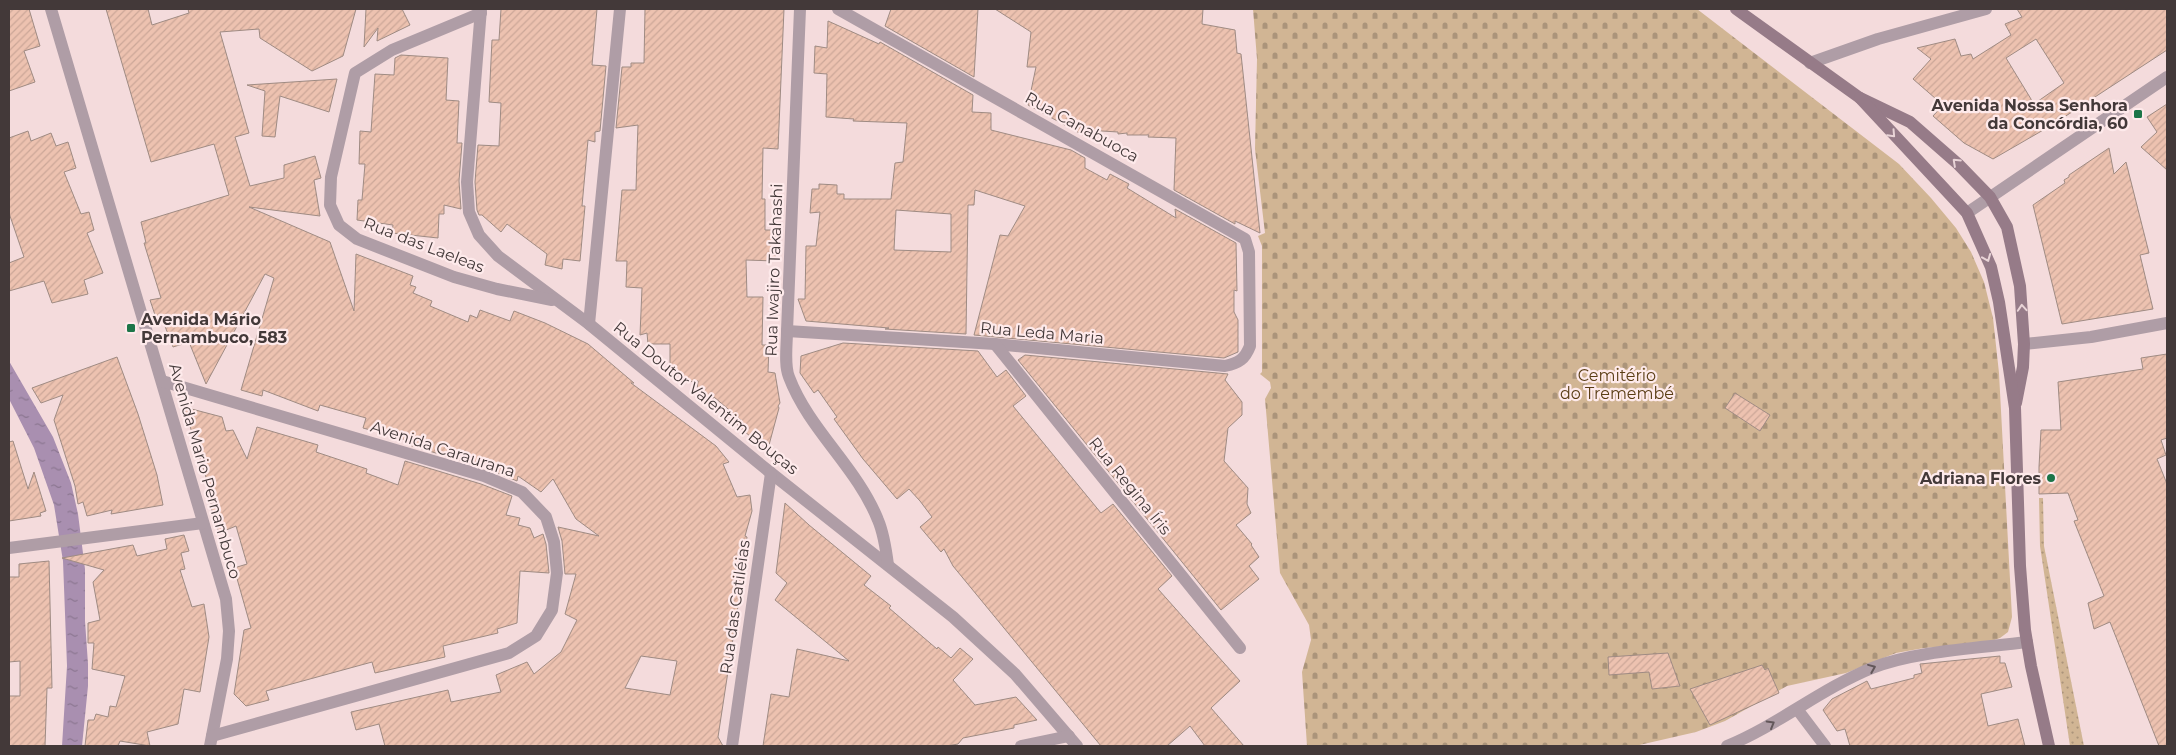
<svg xmlns="http://www.w3.org/2000/svg" width="2176" height="755" font-family="Montserrat,sans-serif">
  <style>
    .grass { fill: url(#grass-dots) }
    .cemetery { fill: url(#cemetery-stones) }
    .water { fill: url(#water-ripples) }
    .building { fill: url(#building-hatch); stroke: #9f8b83; fill-rule: evenodd }
    .lines { fill: none; stroke-linecap: round; stroke-linejoin: round }
    .minor { stroke: #af9da6; stroke-width: 12 }
    .secondary { stroke: #967b88; stroke-width: 12 }
    .oneway { stroke: #e9d4d7 }
    .oneway2 { stroke: #63575a }
    .poi-dot { fill: #1c7548; stroke: #feeaeb; stroke-width: 2 }
    .labels { text-anchor: middle; dominant-baseline: central; stroke-width: 4.5; stroke-linejoin: round; paint-order: stroke }
    .poi-label { font-size: 16px; font-weight: bold; fill: #433939; stroke: #feeaeb; text-anchor: end }
    .street-label { font-size: 16px; fill: #433939; stroke: #feeaeb }
    .park-label { font-size: 16px; fill: #5a3d14; stroke: #feeaeb }
  </style>
  <defs>
    <pattern id="grass-dots" width="8" height="8" patternUnits="userSpaceOnUse" patternTransform="scale(1.25)"><rect width="8" height="8" fill="#d1b594"/><path d="M2 2h.1M6 6h.1" fill="none" stroke="#ab947a" stroke-width="1.8" stroke-linecap="round"/></pattern>
    <pattern id="cemetery-stones" width="16" height="16" patternUnits="userSpaceOnUse" patternTransform="scale(1.25)"><rect width="16" height="16" fill="#d1b594"/><path d="M2 7V4a2 2 0 0 1 4 0v3zM10 15v-3a2 2 0 0 1 4 0v3z" fill="#ab947a"/></pattern>
    <pattern id="water-ripples" width="26" height="14" patternUnits="userSpaceOnUse" patternTransform="scale(1.25)"><rect width="26" height="14" fill="#a98fb0"/><path d="M2 4q2-2 4 0t4 0M15 11q2-2 4 0t4 0" fill="none" stroke="#8b7690"/></pattern>
    <pattern id="building-hatch" width="6" height="6" patternUnits="userSpaceOnUse" patternTransform="scale(1.25)"><rect width="6" height="6" fill="#edc2b0"/><path d="M-1 1l2-2M0 6l6-6M5 7l2-2" fill="none" stroke="#cca798"/></pattern>
  </defs>
  <rect width="100%" height="100%" fill="#f4dbdc"/>
  <!-- grass -->
  <polygon class="grass" points="2039,498 2043,498 2044,546 2084,746 2070,746 2040,546"/>
  <!-- cemetery -->
  <polygon class="cemetery" points="1253,9 1697,9 1899,164 1931,198 1956,228 1971,252 1984,282 1993,318 1999,373 2012,617 2008,632 2000,638 1986,643 1924,648 1896,653 1846,673 1787,686 1725,721 1696,732 1635,746 1307,746 1302,672 1311,640 1309,625 1280,573 1265,399 1271,388 1270,382 1260,374 1262,372 1262,246 1258,236 1265,233 1255,149 1257,59"/>
  <!-- water -->
  <polygon class="water" points="9,361 53,437 71,483 78,514 85,569 85,621 88,664 88,686 82,746 62,746 67,666 63,561 54,505 34,448 9,399"/>
  <!-- building -->
  <g class="building">
    <polygon points="9,9 29,9 40,46 24,51 35,82 9,91"/>
    <path d="M106 9H148L152 25 189 13 188 9H356L343 56 312 71 260 38 259 29 220 32 249 133 235 137 250 186 284 178V165L315 156 321 178 314 180 320 216 249 207 330 242 354 311 356 254 413 276 410 285 416 287 413 293 432 301 430 306 468 322 470 315 477 318 480 310 510 321 514 311 545 323 588 344 634 383H631L716 446 729 462 723 464 737 497 750 495 752 511 745 536 747 537 745 560 718 737 723 746H385L379 724 356 730 351 712 448 690 451 702 501 692 496 675 527 662 534 674 561 652 577 620 565 614 576 574H565L562 541 558 527 599 536 576 519 553 479 541 492 518 476 517 481 486 468 409 445 410 441 363 428 366 418 320 405 318 411 263 390 262 396 241 390 274 278 265 274 206 384 189 342 173 347 161 316 156 318 150 300 161 298 144 243H146L141 222 229 195 214 144 151 162ZM641 656 677 661 670 695 625 688Z"/>
    <polygon points="366,9 402,9 410,25 377,41 378,28 364,47"/>
    <polygon points="501,9 597,9 592,65 606,66 600,131 595,132 595,142 588,140 582,206 585,206 580,261 563,259 562,269 545,265 547,254 507,224 501,232 482,215 479,215 477,210 475,182 478,145 499,146 501,103 489,102 492,40 499,40"/>
    <polygon points="645,9 784,9 778,149 763,148 762,199 765,199 765,230 776,230 775,261 746,260 747,297 763,297 762,345 769,345 768,372 775,373 780,403 778,406 779,408 769,445 756,433 751,437 737,425 741,420 714,397 711,402 697,391 698,381 686,382 670,367 670,344 648,344 647,333 640,335 642,288 626,287 627,261 616,261 622,190 636,190 637,154 638,125 616,128 622,67 631,67 631,63 644,63"/>
    <polygon points="891,9 978,9 974,77 885,26"/>
    <polygon points="995,9 1203,9 1202,24 1235,30 1237,53 1241,54 1260,233 1235,221 1235,224 1174,190 1176,138 1148,137 1149,135 1127,135 1127,133 1118,134 1118,132 1086,130 1085,136 1028,105 1036,67 1027,67 1031,32"/>
    <path d="M2017 9H2167V50L2052 125 1993 159 1964 143 1933 116 1943 105 1913 79 1931 59 1917 48 1955 39 1961 56 1971 54 1973 59 2011 35 2005 24 2022 17ZM2036 39 2064 83 2034 104 2006 58Z"/>
    <path d="M828 21 879 44 880 42 973 95 972 112 991 113V130L1071 150 1085 158V168L1107 180 1110 174 1129 184 1127 188 1176 218 1175 209 1236 243 1237 291 1234 290V312L1238 320V352L1224 358 974 335 1000 235 1008 236 1025 206 975 190 974 205H968L966 334 885 329 889 328 806 321 798 299H805L806 246H816L820 212 810 213 812 189H819V184L837 185V194H844V199H891L895 163 903 162 907 123 853 121 854 119 826 117 827 74 814 73 815 46 827 48ZM896 210 951 214V252L894 250Z"/>
    <polygon points="401,55 448,58 446,100 459,101 457,143 462,143 459,181 461,209 444,205 444,214 439,214 438,238 392,233 393,225 357,220 358,200 362,200 365,164 359,164 360,131 371,132 375,74 394,75 395,58"/>
    <polygon points="337,79 329,112 280,96 275,137 262,136 265,91 247,85"/>
    <polygon points="2167,104 2167,170 2141,147 2157,132 2147,117"/>
    <polygon points="28,131 31,141 51,133 56,146 68,142 76,168 64,172 81,214 89,212 94,230 87,233 103,273 84,280 88,294 52,303 44,281 9,291 9,263 24,257 9,213 9,138"/>
    <polygon points="2109,148 2114,174 2126,162 2149,253 2140,255 2153,309 2062,324 2033,205 2065,183 2064,180 2069,177 2069,175"/>
    <polygon points="843,343 978,351 997,377 1006,370 1026,396 1013,406 1101,513 1113,504 1172,576 1158,589 1240,681 1211,708 1244,746 1205,746 1190,726 1167,746 1101,746 953,566 944,549 941,552 920,527 932,517 920,501 909,489 897,499 863,459 834,419 837,417 818,390 814,393 800,373 801,356"/>
    <polygon points="2167,354 2167,438 2161,440 2166,455 2157,459 2167,484 2167,746 2159,746 2110,622 2094,629 2088,603 2104,596 2074,521 2078,520 2068,493 2039,494 2039,467 2041,430 2061,430 2058,382 2143,369 2141,358"/>
    <polygon points="1025,355 1228,374 1225,380 1242,402 1242,415 1228,428 1224,461 1248,488 1247,504 1251,513 1236,525 1252,544 1251,545 1259,557 1249,566 1259,579 1221,610 1018,360"/>
    <polygon points="117,357 138,414 157,475 163,505 111,514 112,510 87,516 83,502 78,504 75,486 54,420 63,395 41,403 32,388"/>
    <polygon points="1735,393 1770,415 1760,431 1725,408"/>
    <polygon points="184,407 222,417 226,431 233,430 247,459 257,427 318,445 316,452 367,469 366,473 398,485 405,461 481,484 512,496 506,515 520,518 518,525 530,528 534,538 543,534 546,544 549,573 520,571 517,623 497,629 498,633 443,646 445,657 375,673 372,662 266,691 269,700 246,706 234,694 244,630 251,628 234,568 247,564 236,526 219,533 210,504 214,503"/>
    <polygon points="13,441 28,489 34,472 46,511 40,513 41,516 9,521 9,442"/>
    <polygon points="785,503 809,525 871,576 864,585 891,606 889,608 937,649 938,647 951,658 960,648 973,659 953,680 975,705 1016,697 1037,720 1014,725 1014,728 963,738 958,744 947,746 763,746 771,694 789,697 797,649 849,661 775,600 787,583 776,573"/>
    <polygon points="184,535 189,551 181,553 185,569 180,570 192,607 204,604 209,637 200,692 184,689 178,724 147,732 150,746 120,741 118,746 85,746 88,720 94,720 96,714 108,717 110,706 116,707 125,676 92,669 94,643 88,643 88,623 100,620 93,582 104,570 62,558 133,545 137,556 167,549 165,539"/>
    <polygon points="49,561 52,688 47,688 45,746 9,746 9,696 20,696 20,661 9,662 9,577 19,577 19,564"/>
    <polygon points="1668,653 1680,686 1652,689 1649,672 1609,675 1608,657"/>
    <polygon points="2000,656 2000,663 2005,663 2012,687 1981,694 1988,726 2018,719 2025,746 1850,746 1845,729 1837,731 1823,710 1832,699 1867,681 1871,689 1914,678 1914,675 1922,673 1920,664"/>
    <polygon points="1762,665 1765,670 1768,668 1779,693 1710,725 1690,689"/>
  </g>
  <g class="lines">
    <!-- minor -->
    <g class="minor">
      <polyline points="51,9 226,599 229,631 227,659 210,746"/>
      <polyline points="481,9 467,182 469,212 479,235 498,256 589,324 771,473 953,617 1015,674 1077,746"/>
      <path d="M800 9 787 331C787 345 784 365 789 377 809 430 857 467 878 520 884 534 886 549 888 565"/>
      <polyline points="481,13 392,50 355,73 331,177 330,205 339,225 357,239 454,277 497,289 552,300"/>
      <polyline points="1810,63 1878,39 1986,9"/>
      <polyline points="1967,213 2167,77"/>
      <polyline points="589,324 620,9"/>
      <path d="M787 331 995 344 1225 366C1239 363 1245 359 1250 346L1249 252 1245 239 838 9"/>
      <polyline points="995,344 1240,648"/>
      <polyline points="2024,344 2091,337 2167,323"/>
      <polyline points="162,381 484,476 522,492 546,517 554,542 557,573 552,610 536,636 509,653 212,736"/>
      <polyline points="9,548 203,523"/>
      <polyline points="1797,709 1825,746"/>
      <polyline points="732,746 771,473"/>
      <polyline points="1021,746 1069,736"/>
      <path d="M1727 746C1778 725 1821 689 1872 668 1914 651 1981 648 2027 642"/>
    </g>
    <!-- secondary -->
    <g class="secondary">
      <polyline points="1736,9 1860,98 1910,122 1958,164 1990,197 2007,227 2020,286 2024,344 2023,367 2016,403"/>
      <polyline points="1860,98 1967,213 1991,267 1999,302 2015,408 2020,566 2025,630 2031,666 2049,746"/>
    </g>
  </g>
  <!-- one-way arrows -->
  <defs><path id="oneway-chevron" d="M-2-3.5L2.5 0L-2 3.5" fill="none" stroke-width="1.6" stroke-linecap="round" stroke-linejoin="round" transform="scale(1.25)"/></defs>
  <g class="oneway">
    <use href="#oneway-chevron" transform="translate(1892 134) rotate(47)"/>
    <use href="#oneway-chevron" transform="translate(1956 162) rotate(-137)"/>
    <use href="#oneway-chevron" transform="translate(1987 258) rotate(68)"/>
    <use href="#oneway-chevron" transform="translate(2022 308) rotate(-94)"/>
  </g>
  <g class="oneway2">
    <use href="#oneway-chevron" transform="translate(1872 668) rotate(-22)"/>
    <use href="#oneway-chevron" transform="translate(1771 724) rotate(-30)"/>
  </g>
  <!-- markers -->
  <g class="poi-dot">
    <rect x="2133" y="109" width="10" height="10" rx="2.5"/>
    <rect x="126" y="323" width="10" height="10" rx="2.5"/>
    <circle cx="2051" cy="478" r="5"/>
  </g>
  <g class="labels">
    <!-- poi labels -->
    <g class="poi-label">
      <text x="2128" y="105">Avenida Nossa Senhora<tspan x="2128" dy="18">da Concórdia, 60</tspan></text>
      <text x="141" y="319" text-anchor="start">Avenida Mário<tspan x="141" dy="18">Pernambuco, 583</tspan></text>
      <text x="2041" y="478">Adriana Flores</text>
    </g>
    <!-- street labels -->
    <g class="street-label">
      <text transform="translate(1082 127) rotate(29)">Rua Canabuoca</text>
      <text transform="translate(424 245) rotate(21)">Rua das Laeleas</text>
      <text transform="translate(774 270) rotate(-88)">Rua Iwajiro Takahashi</text>
      <text transform="translate(1042 333) rotate(5)">Rua Leda Maria</text>
      <text transform="translate(706 398) rotate(39)">Rua Doutor Valentim Bouças</text>
      <text transform="translate(443 449) rotate(18)">Avenida Caraurana</text>
      <text transform="translate(205 471) rotate(74)">Avenida Mario Pernambuco</text>
      <text transform="translate(1130 486) rotate(51)">Rua Regina Íris</text>
      <text transform="translate(735 607) rotate(-82)">Rua das Catiléias</text>
    </g>
    <!-- park labels -->
    <g class="park-label">
      <text x="1617" y="375">Cemitério<tspan x="1617" dy="18">do Tremembé</tspan></text>
    </g>
  </g>
  <!-- border -->
  <rect width="2176" height="755" fill="none" stroke="#433939" stroke-width="20"/>
</svg>
